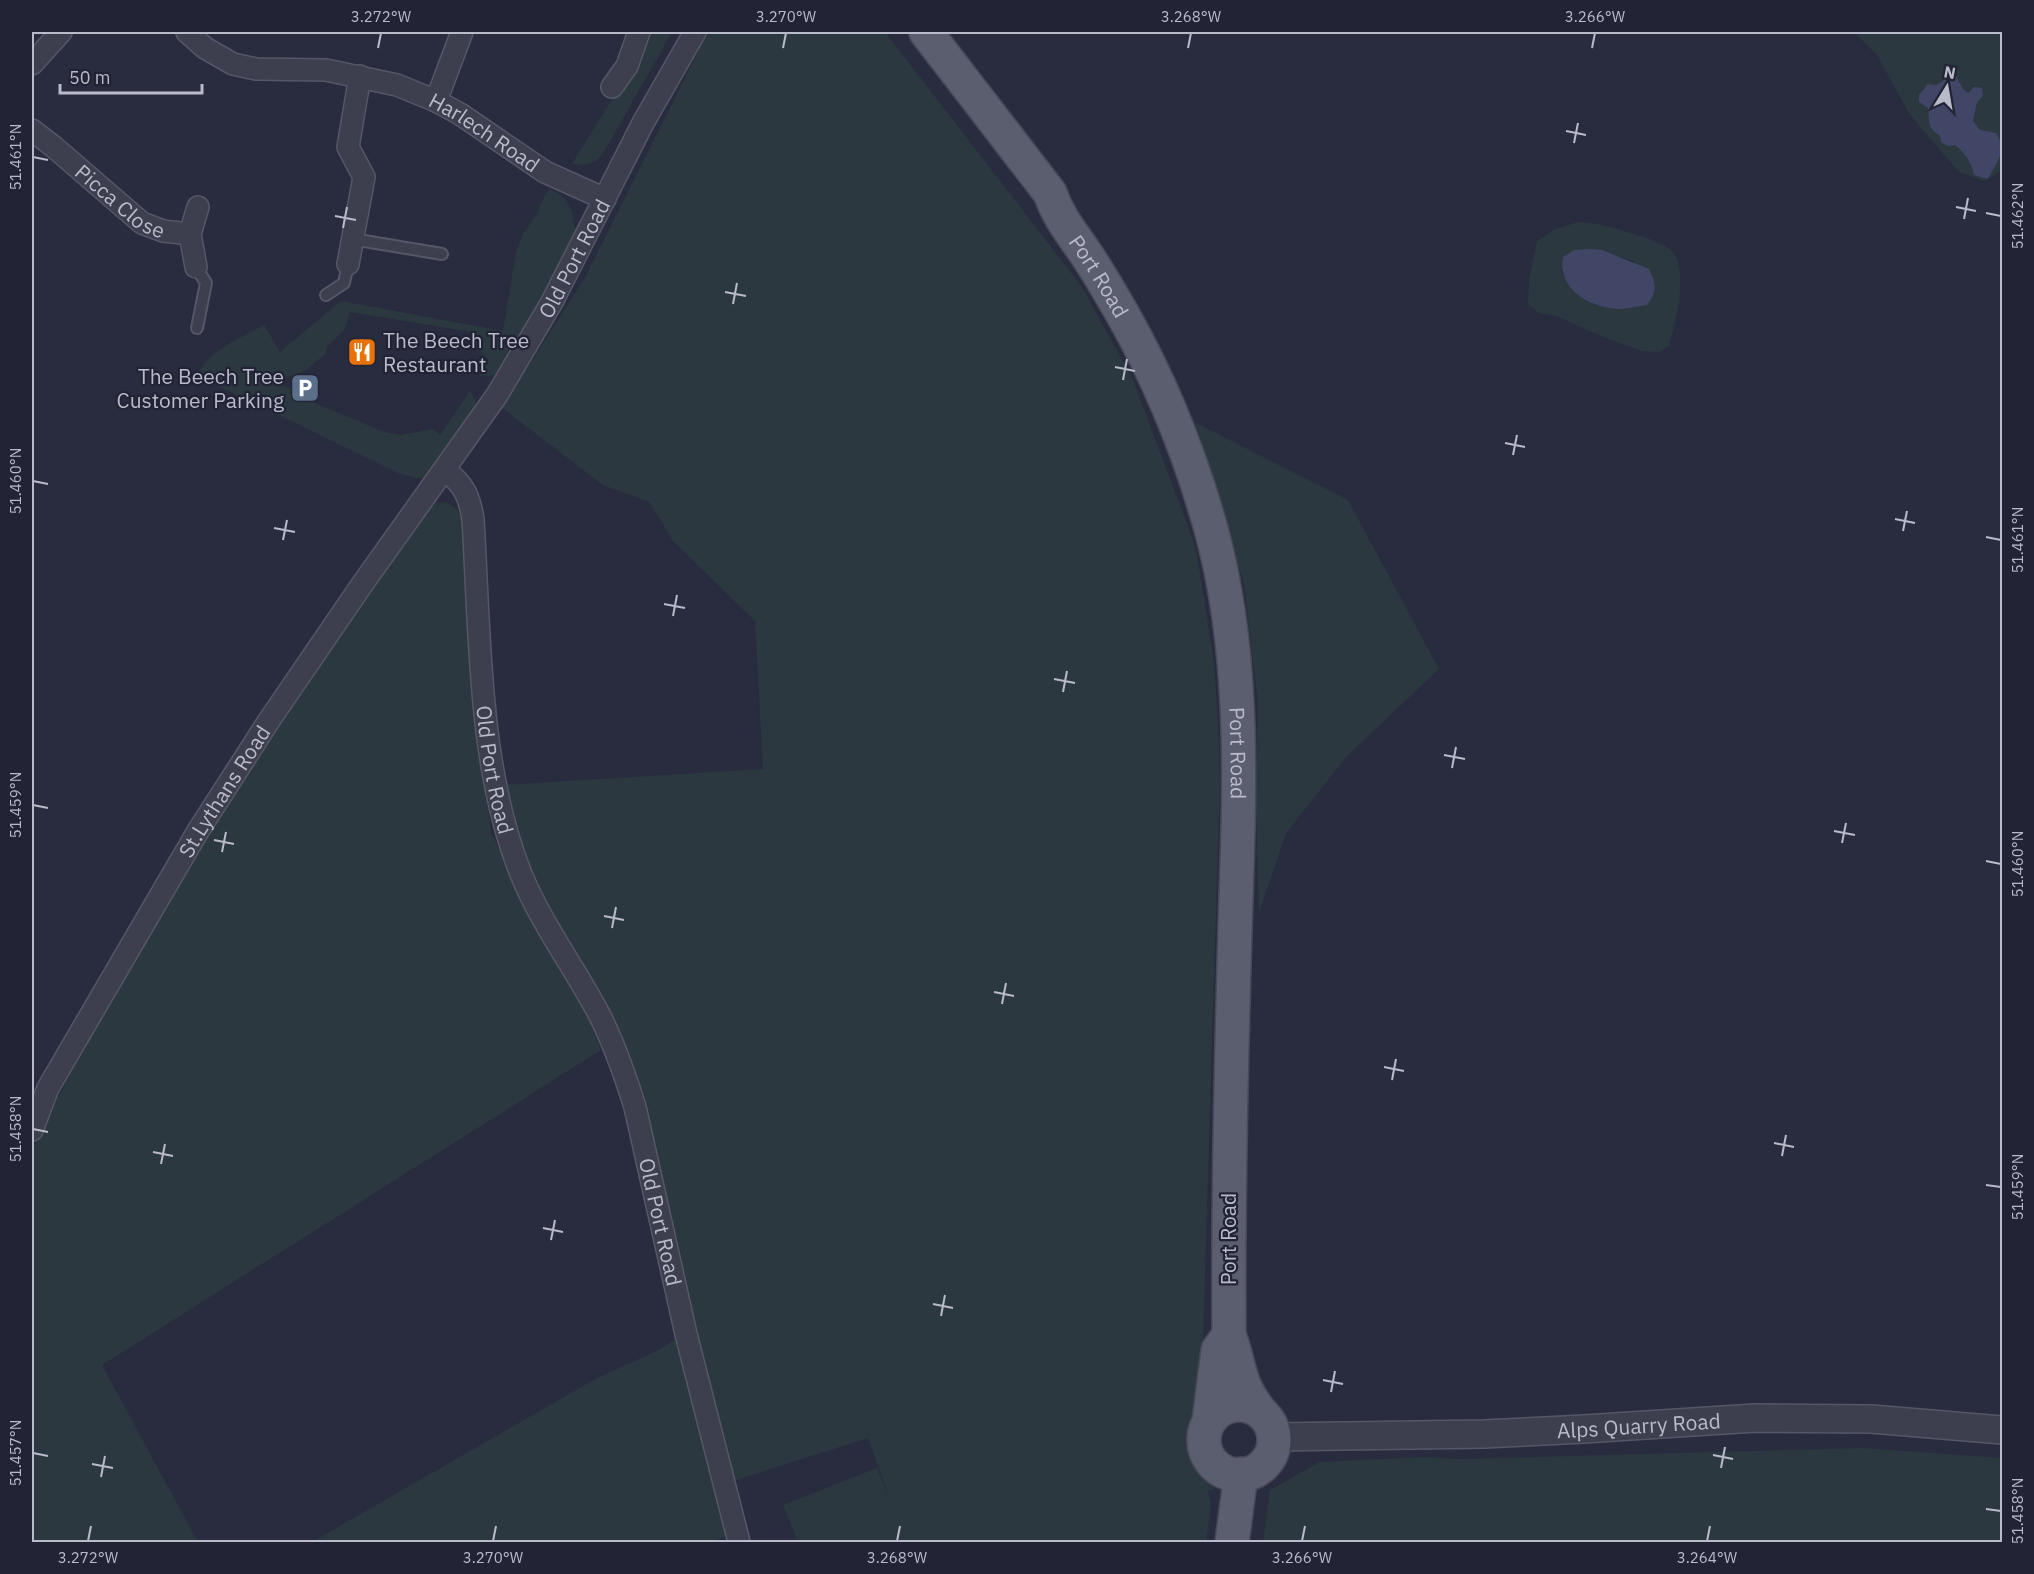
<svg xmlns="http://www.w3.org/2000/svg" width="2034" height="1574" font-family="'IBM Plex Sans',sans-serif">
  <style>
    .green { fill: #2b3840; fill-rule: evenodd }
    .water { fill: #414666 }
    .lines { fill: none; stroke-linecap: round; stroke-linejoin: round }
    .service-casing { stroke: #555767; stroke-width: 14 }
    .minor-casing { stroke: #555767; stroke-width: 24 }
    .tertiary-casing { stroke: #555767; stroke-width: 30 }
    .primary-casing { stroke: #474858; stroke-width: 36 }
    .service { stroke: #3d3f4f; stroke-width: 10 }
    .minor { stroke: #3d3f4f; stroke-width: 21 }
    .tertiary { stroke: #3d3f4f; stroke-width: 27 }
    .primary { stroke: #5b5e6f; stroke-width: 33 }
    .ticks { fill: none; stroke: #babbca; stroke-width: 2 }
    .labels { text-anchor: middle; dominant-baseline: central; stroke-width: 4.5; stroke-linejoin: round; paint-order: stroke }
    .street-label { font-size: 21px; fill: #babbca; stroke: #222435 }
    .poi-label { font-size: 21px; fill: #babbca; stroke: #222435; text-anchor: start }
    .neatline { fill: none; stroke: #babbca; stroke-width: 2 }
    .ticks-label { font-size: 15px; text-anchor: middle; fill: #babbca }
  </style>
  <rect width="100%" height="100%" fill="#292c3f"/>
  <!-- green -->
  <g class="green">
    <path d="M648 32H672L601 157C592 164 583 166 572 164L612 99Z"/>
    <polygon points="708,32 885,32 1082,287 1133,380 1196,548 1214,662 1218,722 1220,781 1201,1404 1191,1434 1192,1444 1198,1463 1206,1473 1214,1489 1208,1491 1211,1505 1206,1542 798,1542 783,1505 877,1468 891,1503 868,1438 733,1481 710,1394 655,1154 630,1054 591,989 548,910 524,857 502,785 763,769 755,621 673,541 649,502 603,485 502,408 584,279"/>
    <polygon points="1854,32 2002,32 2002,171 1984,181 1959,172 1910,115 1877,55"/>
    <path d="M549 189C566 195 574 210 574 228H580L503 369C496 375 490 378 480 375L489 360C479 348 470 349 472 332L350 312 345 329 327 347 325 354 306 370 285 378 283 385 313 402 384 432 401 435 433 429 440 435 470 391 476 402V409L428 478H416L398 473 202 378 199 372C212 349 241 338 264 325L280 352 341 301 503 331 516 252 523 234 538 212 539 207Z"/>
    <path d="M1578 222C1601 223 1615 228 1637 235 1645 237 1666 245 1671 250 1690 268 1675 323 1669 346L1659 352 1642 351 1599 335 1556 316 1539 313 1528 304 1529 279 1537 241 1553 230ZM1620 257 1635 261 1578 295 1567 283 1561 270Z"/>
    <polygon points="1196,423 1348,500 1439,669 1347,756 1286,833 1259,913 1256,813 1258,703 1244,584"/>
    <polygon points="445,502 455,507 461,516 464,538 468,636 491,833 581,1000 601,1050 102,1365 198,1542 32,1542 32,1150 70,1074 224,804 426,511 436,503"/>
    <polygon points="679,1337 729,1535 712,1542 312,1542 597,1378 659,1350"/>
    <polygon points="1862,1448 2002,1458 2002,1542 1263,1542 1270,1490 1320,1462 1424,1457 1460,1459"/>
  </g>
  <!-- water -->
  <g class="water">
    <path d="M1949 76H1956L1963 89 1968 93 1974 87 1982 88 1983 96 1977 102 1973 121 1980 130 1996 133C2008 150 1997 162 1988 179L1974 175C1972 163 1965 153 1955 145L1948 146 1941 142 1940 136C1926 126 1930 123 1928 108L1919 102V95L1928 84 1937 85Z"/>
    <path d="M1590 249 1602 250 1649 269C1656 285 1658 290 1647 305 1638 306 1628 309 1618 309 1590 307 1557 290 1563 257L1574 250Z"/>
  </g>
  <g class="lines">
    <!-- service casing -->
    <g class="service-casing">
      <g id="service">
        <polyline points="352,239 442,254"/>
        <polyline points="196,267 206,283 197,328"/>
        <polyline points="326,295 344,283 348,264"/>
      </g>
    </g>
    <!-- minor casing -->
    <g class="minor-casing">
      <g id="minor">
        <path id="s1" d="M187 32 205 48 233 64 256 69 326 70 397 85 436 101 460 114 545 172 605 199"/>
        <polyline points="32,64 61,32"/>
        <polyline points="612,87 627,66 639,32"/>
        <polyline points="436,101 462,32"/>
        <path id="s2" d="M32 130 54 147 142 223 163 231 190 234"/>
        <polyline points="348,264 364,177 348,147 360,76"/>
        <polyline points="196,267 190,234 198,207"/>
        <path id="s3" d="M445 470C464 485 469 495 473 519 480 633 478 767 521 874 541 923 574 967 599 1014 614 1043 625 1075 635 1107L686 1334 739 1542"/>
        <path id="s4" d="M32 1130 48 1088 198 831 268 722 361 586 497 395 552 302 643 123 695 32"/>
      </g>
    </g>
    <!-- tertiary casing -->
    <g class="tertiary-casing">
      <g id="tertiary">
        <path id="s5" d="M1273 1437 1484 1434 1584 1429 1755 1418 1871 1419 2002 1430"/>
      </g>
    </g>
    <!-- primary casing -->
    <g class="primary-casing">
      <g id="primary">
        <path id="s6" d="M926 32 1050 193C1058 217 1072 233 1086 254 1099 273 1111 294 1123 315 1161 382 1190 454 1211 529 1247 660 1239 796 1235 930 1231 1065 1228 1200 1229 1335 1241 1366 1237 1383 1260 1411"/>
        <circle cx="1239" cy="1440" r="35"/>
        <polyline points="1209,1421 1218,1350 1229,1335"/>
        <polyline points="1232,1542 1241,1474"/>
      </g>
    </g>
    <!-- service -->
    <use href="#service" class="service"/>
    <!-- minor -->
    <use href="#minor" class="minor"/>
    <!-- tertiary -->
    <use href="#tertiary" class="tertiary"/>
    <!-- primary -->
    <use href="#primary" class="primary"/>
  </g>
  <!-- ticks -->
  <path class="ticks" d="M378 48 381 33M783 48 786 33M1188 48 1191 33M1592 48 1595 33M1566 131 1586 135M1574 143 1578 123M33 157 48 160M1956 207 1976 211M1986 213 2001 216M335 216 356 220M1964 219 1968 198M343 228 347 207M725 292 746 296M733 304 737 283M1115 367 1135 371M1123 380 1127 359M1505 443 1525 447M1513 455 1517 435M33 481 48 484M1895 519 1915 523M274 528 295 532M1903 531 1907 511M1986 537 2001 540M283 540 287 520M664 604 685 608M673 616 677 595M1054 679 1075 683M1063 692 1067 671M1444 755 1465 759M1452 768 1456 747M33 805 48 808M1834 831 1855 835M214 840 234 844M1842 843 1846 823M222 852 226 832M1986 861 2001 864M604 916 624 920M612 928 616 907M994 992 1014 996M1002 1004 1006 983M1384 1067 1404 1071M1392 1080 1396 1059M33 1129 48 1132M1774 1143 1794 1147M153 1152 173 1156M1782 1156 1786 1135M161 1164 165 1144M1986 1185 2001 1187M543 1228 563 1232M551 1240 555 1220M933 1304 953 1308M941 1316 945 1295M1323 1380 1343 1384M1331 1392 1335 1371M33 1453 48 1456M1713 1455 1733 1459M92 1464 113 1468M1721 1468 1725 1447M101 1477 105 1456M1986 1509 2001 1511M88 1541 91 1526M493 1541 496 1526M897 1541 900 1526M1302 1541 1305 1526M1707 1541 1710 1526"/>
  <!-- icons -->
  <defs>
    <g id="restaurant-square" transform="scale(1.5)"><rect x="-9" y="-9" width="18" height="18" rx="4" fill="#e8710a" stroke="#222435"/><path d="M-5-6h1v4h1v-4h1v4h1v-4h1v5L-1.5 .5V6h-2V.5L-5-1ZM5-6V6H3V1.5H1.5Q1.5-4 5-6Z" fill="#fff"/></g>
    <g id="parking-square" transform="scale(1.5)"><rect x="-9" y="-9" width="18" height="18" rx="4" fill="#5c6f8a" stroke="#222435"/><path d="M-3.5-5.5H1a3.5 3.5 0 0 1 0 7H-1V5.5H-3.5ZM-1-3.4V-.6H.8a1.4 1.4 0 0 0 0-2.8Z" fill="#fff"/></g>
  </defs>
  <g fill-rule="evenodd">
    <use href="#restaurant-square" x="362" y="352"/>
    <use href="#parking-square" x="305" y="388"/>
  </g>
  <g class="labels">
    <!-- street labels -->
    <g class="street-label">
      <text stroke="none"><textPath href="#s1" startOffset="322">Harlech Road</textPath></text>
      <text stroke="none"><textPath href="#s2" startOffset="114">Picca Close</textPath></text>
      <text stroke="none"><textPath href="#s4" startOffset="1028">Old Port Road</textPath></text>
      <text stroke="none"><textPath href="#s6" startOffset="300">Port Road</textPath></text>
      <text stroke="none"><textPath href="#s6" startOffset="804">Port Road</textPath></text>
      <text stroke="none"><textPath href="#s3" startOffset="310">Old Port Road</textPath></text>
      <text stroke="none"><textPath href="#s4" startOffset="390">St.Lythans Road</textPath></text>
      <text stroke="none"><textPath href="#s3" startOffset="796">Old Port Road</textPath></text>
      <text transform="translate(1228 1239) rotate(-90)">Port Road</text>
      <text stroke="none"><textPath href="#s5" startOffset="366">Alps Quarry Road</textPath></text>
    </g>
    <!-- poi labels -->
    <g class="poi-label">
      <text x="383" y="340">The Beech Tree<tspan x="383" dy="24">Restaurant</tspan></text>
      <text x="284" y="376" text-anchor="end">The Beech Tree<tspan x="284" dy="24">Customer Parking</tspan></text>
    </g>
  </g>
  <!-- border -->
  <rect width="2034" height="1574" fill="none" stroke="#222435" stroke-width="66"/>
  <!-- north arrow -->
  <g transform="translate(1947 87) rotate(11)" stroke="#222435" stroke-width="4.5" paint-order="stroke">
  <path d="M0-4.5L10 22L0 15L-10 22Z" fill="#babbca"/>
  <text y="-9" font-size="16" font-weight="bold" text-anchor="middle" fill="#babbca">N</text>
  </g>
  <!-- scale -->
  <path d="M60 84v9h142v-9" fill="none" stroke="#babbca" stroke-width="3"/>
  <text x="69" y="84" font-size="18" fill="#babbca" stroke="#222435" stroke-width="4.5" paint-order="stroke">50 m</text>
  <rect x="33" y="33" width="1968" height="1508" class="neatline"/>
  <g class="ticks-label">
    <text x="381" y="22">3.272°W</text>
    <text x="786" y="22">3.270°W</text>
    <text x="1191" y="22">3.268°W</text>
    <text x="1595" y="22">3.266°W</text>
    <text transform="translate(16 157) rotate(-90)" y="5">51.461°N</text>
    <text transform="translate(2018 216) rotate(-90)" y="5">51.462°N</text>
    <text transform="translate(16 481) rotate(-90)" y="5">51.460°N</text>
    <text transform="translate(2018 540) rotate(-90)" y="5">51.461°N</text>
    <text transform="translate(16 805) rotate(-90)" y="5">51.459°N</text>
    <text transform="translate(2018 864) rotate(-90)" y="5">51.460°N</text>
    <text transform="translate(16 1129) rotate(-90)" y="5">51.458°N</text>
    <text transform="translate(2018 1187) rotate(-90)" y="5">51.459°N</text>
    <text transform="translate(16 1453) rotate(-90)" y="5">51.457°N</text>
    <text transform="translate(2018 1511) rotate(-90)" y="5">51.458°N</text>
    <text x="88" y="1563">3.272°W</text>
    <text x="493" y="1563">3.270°W</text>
    <text x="897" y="1563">3.268°W</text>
    <text x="1302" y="1563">3.266°W</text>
    <text x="1707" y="1563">3.264°W</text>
  </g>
</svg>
